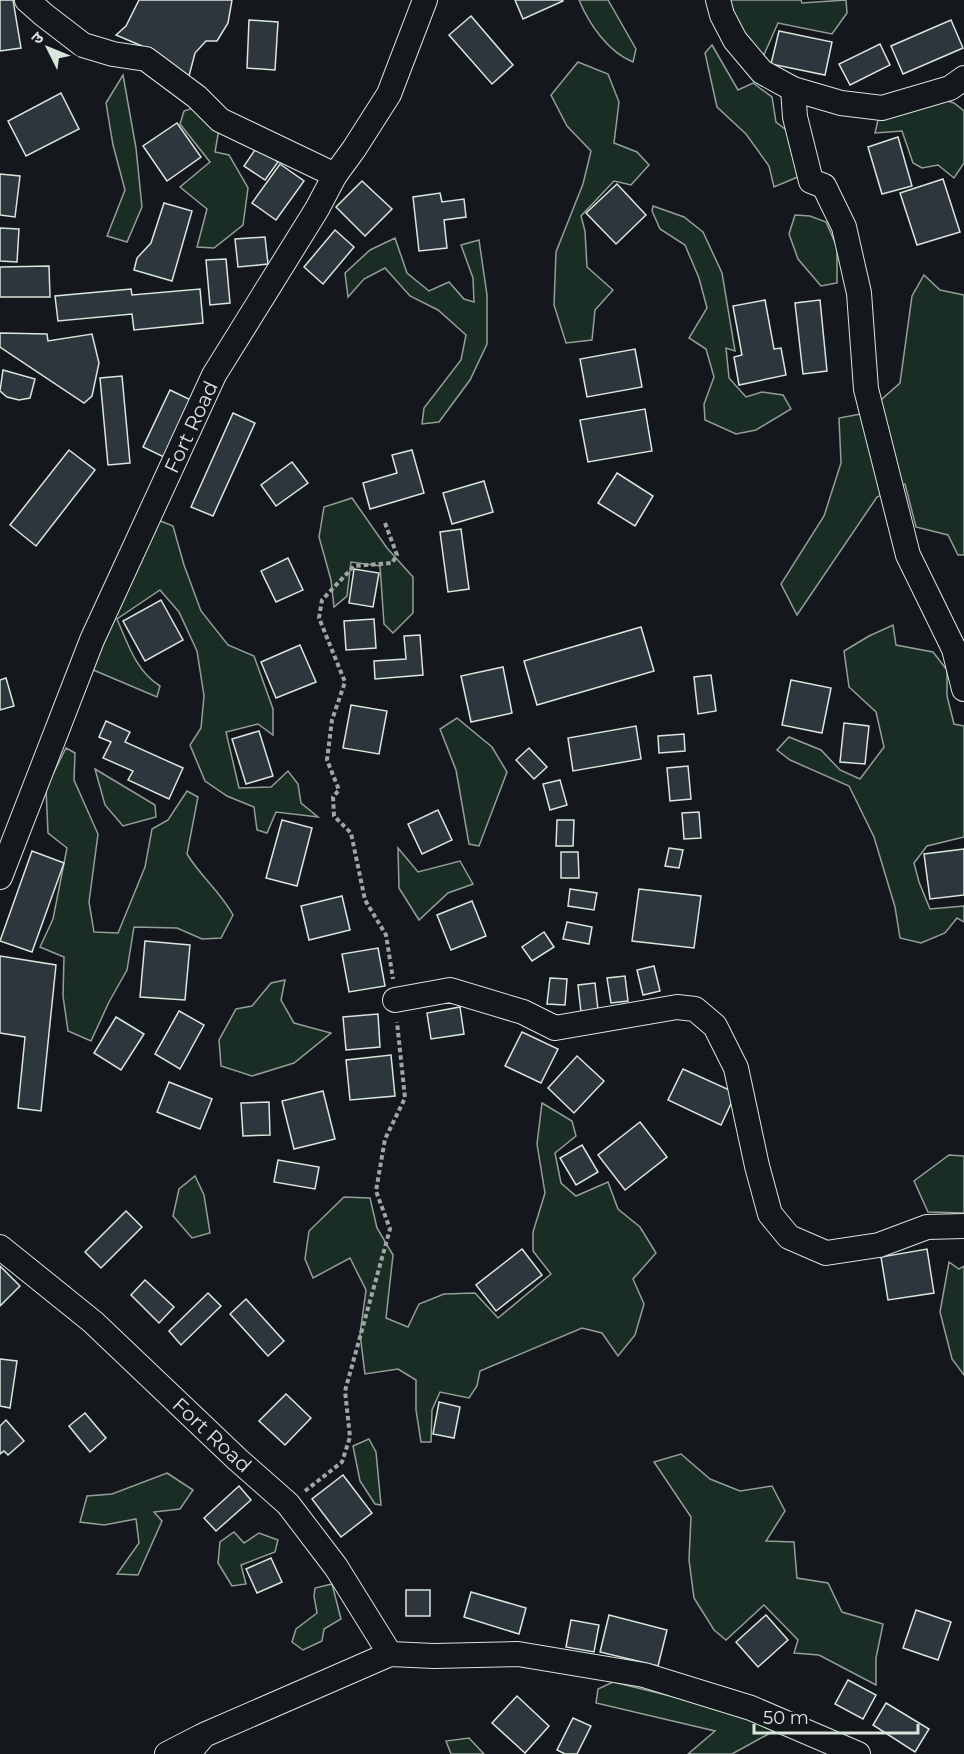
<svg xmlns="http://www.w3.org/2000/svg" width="964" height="1754" font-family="Montserrat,'Noto Sans Devanagari',sans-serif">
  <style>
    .green { fill: #1a2d24; stroke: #939e99; stroke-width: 1.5 }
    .building { fill: #2c363c; stroke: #d8e6dc; stroke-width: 1.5 }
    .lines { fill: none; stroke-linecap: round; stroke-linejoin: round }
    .minor-casing { stroke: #d8e6dc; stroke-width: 26 }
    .path { stroke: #9da8a2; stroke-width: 4; stroke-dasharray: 4.5 3; stroke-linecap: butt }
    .minor { stroke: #14181c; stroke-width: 24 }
    .labels { text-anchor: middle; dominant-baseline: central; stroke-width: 4.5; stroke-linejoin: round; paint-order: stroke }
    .street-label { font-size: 20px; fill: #d8e6dc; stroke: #14181c }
  </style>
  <rect width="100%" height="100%" fill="#14181c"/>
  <!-- green -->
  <g class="green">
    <path d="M579 0H608L636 49 633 62C608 52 589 24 579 0Z"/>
    <polygon points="730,0 801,0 802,3 846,0 847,13 832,34 778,23 763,57 740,34"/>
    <polygon points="712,45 738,90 753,83 772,97 776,122 799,140 812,171 774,187 769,166 746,134 717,107 705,53"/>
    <polygon points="578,62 608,74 619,102 614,143 637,152 649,165 631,185 614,181 581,216 585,231 587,267 613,290 595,310 592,340 566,343 554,305 556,252 583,184 591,151 567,126 551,95"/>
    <polygon points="123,75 136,148 142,207 127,242 107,236 125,190 113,145 106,103"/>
    <polygon points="944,100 954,103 964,111 964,163 954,178 938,165 922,168 913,163 902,131 875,133 878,120"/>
    <polygon points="196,107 219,129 215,152 229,155 248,188 243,225 214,248 197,247 207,209 180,187 210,162 180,124 184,111"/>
    <polygon points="653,206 684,217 703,232 722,273 735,351 726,348 729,378 746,397 762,392 783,395 791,409 756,430 736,434 705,420 704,404 714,377 706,349 689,338 707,308 699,278 685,245 660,229 652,211"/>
    <polygon points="795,215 810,216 826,222 837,247 837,283 821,286 798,259 789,234"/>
    <polygon points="395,238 407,273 429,291 449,282 464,299 474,302 473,278 461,245 479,240 487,295 487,344 470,380 439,422 422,424 424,408 461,360 466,335 438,310 410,296 385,268 364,279 348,297 345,273 370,250"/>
    <polygon points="924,275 940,290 964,295 964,555 958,555 948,535 916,527 905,484 877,497 797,615 781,584 824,516 841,463 839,418 866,413 900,383 912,296"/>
    <polygon points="352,498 387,548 413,577 413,613 393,633 384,624 380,566 351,562 347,596 334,607 331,580 319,537 324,507"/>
    <path d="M158 520 173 526 184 565 201 611 228 645 254 656 273 709V735L258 724 226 732 239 788 271 787 288 771 298 784 301 803 318 817 276 812 267 833 257 830 254 807 227 796 205 781 190 745 201 728 204 696 197 651 179 612 160 590 117 619C128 644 136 671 160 686L157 697 91 669Z"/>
    <polygon points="893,625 896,645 933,652 947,670 947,696 954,724 964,726 964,837 927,846 914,863 919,882 930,909 964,906 964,922 957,918 945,933 921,943 900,938 895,907 874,837 849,786 790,760 777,750 789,737 821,750 840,770 860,779 884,747 876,712 849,687 844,651 869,636"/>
    <polygon points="457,718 492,747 507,772 479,846 469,844 456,770 440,729"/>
    <path d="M66 748 75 753 74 780 98 834 89 902 94 932 118 933 145 867 152 829 168 820 187 791 198 797 187 854C201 877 220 891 233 915L221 938 202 939 177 928 134 927 127 970 109 1002 91 1041 68 1031 63 996 64 957 40 947 53 919 67 848 48 833 46 788Z"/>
    <polygon points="95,769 155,805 156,817 123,826 105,805"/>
    <polygon points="398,848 418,872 460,861 473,884 448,893 419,920 399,888"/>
    <polygon points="285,980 281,1000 294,1023 331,1033 294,1063 252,1076 221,1066 219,1040 236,1009 252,1006 271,983"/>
    <polygon points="542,1103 572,1121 576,1136 555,1153 561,1183 576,1196 608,1182 618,1209 640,1227 656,1253 633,1279 644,1304 635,1335 618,1356 602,1333 582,1328 480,1371 477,1386 469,1398 440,1392 432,1410 431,1442 421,1442 416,1410 416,1380 398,1369 365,1374 360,1334 366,1290 350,1258 313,1278 305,1259 309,1231 344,1197 370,1198 377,1228 393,1255 386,1318 408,1327 419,1304 444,1294 475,1293 498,1318 551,1274 533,1251 533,1232 545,1193 537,1144"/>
    <polygon points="949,1155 964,1156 964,1213 928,1212 914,1181"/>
    <polygon points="195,1176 204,1195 210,1233 192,1238 173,1216 179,1189"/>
    <polygon points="949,1262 959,1269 964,1266 964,1375 952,1359 940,1312"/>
    <polygon points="369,1439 376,1452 381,1505 375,1504 360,1481 353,1446"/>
    <polygon points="681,1454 710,1479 740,1491 772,1486 785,1511 766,1541 794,1542 797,1578 828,1583 842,1612 883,1624 876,1658 876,1685 819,1655 794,1653 798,1640 764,1605 726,1640 714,1630 694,1598 689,1560 691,1517 654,1462"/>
    <polygon points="167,1473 193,1490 180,1509 154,1512 162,1521 138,1575 117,1574 139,1543 136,1519 104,1525 80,1522 87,1496 112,1494"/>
    <polygon points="234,1532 244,1543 259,1533 278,1540 275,1552 241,1565 246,1584 232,1586 218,1563 220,1542"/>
    <polygon points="332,1584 341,1619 324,1629 322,1641 303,1650 292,1642 296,1629 317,1613 314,1596 315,1588"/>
    <polygon points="613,1682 761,1718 774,1731 732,1754 688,1754 715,1731 596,1703 598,1689"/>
    <polygon points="469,1738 484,1754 451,1754 446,1741"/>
  </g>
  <!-- building -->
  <g class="building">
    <polygon points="0,0 13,0 21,48 0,51"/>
    <polygon points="139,0 232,0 228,23 217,41 206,41 195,53 189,76 142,46 116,35 126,26"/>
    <polygon points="515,0 562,0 563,1 523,19"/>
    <polygon points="471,16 513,65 492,84 449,35"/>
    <polygon points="249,20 278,22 275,70 247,68"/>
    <polygon points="951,20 963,48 903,74 891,46"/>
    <polygon points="779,31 832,42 825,75 771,64"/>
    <polygon points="880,44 890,65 850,85 839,64"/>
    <polygon points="61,93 79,129 26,156 8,121"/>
    <polygon points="177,123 201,157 167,181 143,146"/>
    <polygon points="898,137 912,186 882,194 868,147"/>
    <polygon points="257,147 278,162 265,180 244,166"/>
    <polygon points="280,164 304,181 276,220 252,203"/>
    <polygon points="0,174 20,176 15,217 0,215"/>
    <polygon points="943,179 960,232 917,245 900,193"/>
    <polygon points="362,181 392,209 365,236 336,207"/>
    <polygon points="617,184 646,215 616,244 586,213"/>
    <polygon points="440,193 442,202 464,199 466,217 444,220 447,248 419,251 413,197"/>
    <polygon points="164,203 192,211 172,281 134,270 137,258 151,243"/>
    <polygon points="0,228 19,229 17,262 0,261"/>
    <polygon points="335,230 354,247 323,284 304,267"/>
    <polygon points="265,237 268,264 238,267 235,239"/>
    <polygon points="226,259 230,303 210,305 206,260"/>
    <polygon points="49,266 50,297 0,297 0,267"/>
    <polygon points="131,289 132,295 200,289 203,323 134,330 132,314 58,321 55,296"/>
    <polygon points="765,300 774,349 781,348 786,375 739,385 734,357 742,355 733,306"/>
    <polygon points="820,300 827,371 803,374 795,303"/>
    <polygon points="0,333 47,334 48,341 92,334 99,363 92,396 84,403 0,347"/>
    <polygon points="635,349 642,387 587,397 580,359"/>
    <polygon points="3,370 35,379 30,398 19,400 7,397 0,391"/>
    <polygon points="122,376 130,463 108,465 100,378"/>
    <polygon points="170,390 195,402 168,459 143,447"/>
    <polygon points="645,409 652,451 588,462 580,420"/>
    <polygon points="233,413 255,423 213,516 191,507"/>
    <polygon points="69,450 95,470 36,546 10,525"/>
    <polygon points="412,450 424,493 370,509 363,483 397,473 392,455"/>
    <polygon points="292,462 308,483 276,506 261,485"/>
    <polygon points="617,473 653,496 635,526 598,503"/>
    <polygon points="484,481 493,512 452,524 443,493"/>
    <polygon points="461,529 469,589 448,592 440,532"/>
    <polygon points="288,558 303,590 276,602 261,571"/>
    <polygon points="354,569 379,573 373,607 349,603"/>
    <polygon points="161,600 183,640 145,661 123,621"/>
    <polygon points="374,619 376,648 346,650 344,621"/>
    <polygon points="641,627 654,671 537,705 524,661"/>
    <polygon points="420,635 423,675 375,679 374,661 406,659 404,636"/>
    <polygon points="300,645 316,682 276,698 261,662"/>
    <polygon points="503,667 512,713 471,722 461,676"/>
    <polygon points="711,675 716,711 698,714 694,677"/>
    <polygon points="6,678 14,706 0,710 0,680"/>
    <polygon points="791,680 831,688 822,733 782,725"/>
    <polygon points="351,705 387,711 379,754 343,748"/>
    <polygon points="106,721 130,732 125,742 183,768 169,799 128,780 133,771 103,758 111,742 99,737"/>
    <polygon points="844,723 869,726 865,764 840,762"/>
    <polygon points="636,726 641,759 573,771 568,738"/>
    <polygon points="259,731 273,776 246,784 232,739"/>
    <polygon points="684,734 685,751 659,753 658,736"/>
    <polygon points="529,748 547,767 534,779 516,760"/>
    <polygon points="688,766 691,799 670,801 667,768"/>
    <polygon points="560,780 567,805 550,810 543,784"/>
    <polygon points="438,810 452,840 422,854 408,824"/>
    <polygon points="699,812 701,838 684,839 682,813"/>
    <polygon points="282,820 312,828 297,886 266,878"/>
    <polygon points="557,820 574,820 573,846 556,846"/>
    <polygon points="669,848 683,850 679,868 665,866"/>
    <polygon points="964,849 964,895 930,899 924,854"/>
    <polygon points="32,851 64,863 32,952 0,941"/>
    <polygon points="561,852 578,852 579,878 561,878"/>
    <polygon points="570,889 597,893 594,910 568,906"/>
    <polygon points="639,889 701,896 694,948 632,941"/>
    <polygon points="342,896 350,930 309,940 301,906"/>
    <polygon points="472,901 486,936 451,950 437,915"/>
    <polygon points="567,922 592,927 589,944 563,939"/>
    <polygon points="544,932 554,947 532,961 522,947"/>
    <polygon points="145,941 190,945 185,1000 140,997"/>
    <polygon points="378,948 385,986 349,992 342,954"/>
    <polygon points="0,956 56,965 41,1111 18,1108 25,1037 0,1033"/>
    <polygon points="654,966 660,991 643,995 637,970"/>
    <polygon points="625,976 628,1001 611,1003 607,978"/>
    <polygon points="550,978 567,979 565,1005 547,1004"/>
    <polygon points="595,983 598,1010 581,1012 578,985"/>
    <polygon points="460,1007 464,1034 431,1039 427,1013"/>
    <polygon points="179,1011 204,1025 180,1069 155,1054"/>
    <polygon points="378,1014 380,1047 346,1050 343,1017"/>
    <polygon points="116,1017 144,1034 121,1070 94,1053"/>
    <polygon points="522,1032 558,1049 541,1083 505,1066"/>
    <polygon points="391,1055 395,1096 350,1100 346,1060"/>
    <polygon points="577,1056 604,1081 574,1113 548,1088"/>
    <polygon points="683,1069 736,1093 721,1125 668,1100"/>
    <polygon points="169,1082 212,1099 200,1129 157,1112"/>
    <polygon points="323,1091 335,1139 294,1149 282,1101"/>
    <polygon points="269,1102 270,1135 243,1136 241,1103"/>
    <polygon points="640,1122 667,1157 625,1190 598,1155"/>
    <polygon points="582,1145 598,1172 576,1185 560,1158"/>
    <polygon points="278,1160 319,1167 315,1189 274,1182"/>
    <polygon points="126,1211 142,1227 101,1268 85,1252"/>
    <polygon points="522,1249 542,1275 496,1311 476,1285"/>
    <polygon points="927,1249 934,1293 888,1300 881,1257"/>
    <polygon points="0,1266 20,1286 0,1306"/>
    <polygon points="145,1280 174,1307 159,1323 131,1295"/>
    <polygon points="208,1293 221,1306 181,1345 169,1331"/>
    <polygon points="246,1299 284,1341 268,1356 230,1314"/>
    <polygon points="0,1359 17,1361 10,1408 0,1406"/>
    <polygon points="286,1394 311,1418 285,1445 259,1421"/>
    <polygon points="439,1402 460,1407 454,1438 433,1434"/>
    <polygon points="85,1413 106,1438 90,1452 69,1426"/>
    <polygon points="6,1420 24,1441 8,1455 4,1451 0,1454 0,1426"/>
    <polygon points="343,1475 372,1513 341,1537 312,1499"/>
    <polygon points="239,1486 251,1500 216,1531 204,1518"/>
    <polygon points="271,1558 282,1582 257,1593 246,1569"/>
    <rect x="406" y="1590" width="24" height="26"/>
    <polygon points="471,1592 526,1608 519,1634 464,1617"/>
    <polygon points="916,1610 951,1622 938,1660 903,1648"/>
    <polygon points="609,1615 667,1630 658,1666 600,1652"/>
    <polygon points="766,1615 788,1640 758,1667 736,1642"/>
    <polygon points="571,1620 599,1625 594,1652 566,1647"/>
    <polygon points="848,1680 876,1695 863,1719 835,1704"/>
    <polygon points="517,1696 549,1726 525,1753 492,1723"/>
    <polygon points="886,1703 929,1729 915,1752 873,1725"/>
    <polygon points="573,1718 591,1726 577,1754 565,1754 557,1750"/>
  </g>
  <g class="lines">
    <!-- minor casing -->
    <g class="minor-casing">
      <g id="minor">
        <polyline points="27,0 44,15 83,45 113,54 146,59 197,97 220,120 335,175"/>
        <polyline points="718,0 722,15 735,40 762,72 793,89 841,103 882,108 950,88 964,78"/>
        <polyline points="793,89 795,117 811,181 824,186 844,227 859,293 866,389 908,555 954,649 964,689"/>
        <polyline points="0,877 92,640 214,375 317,209 335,175 354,149 389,94 425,0"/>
        <polyline points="395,1000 450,990 523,1012 555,1028 677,1007 695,1009 715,1026 736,1068 757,1166 770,1214 789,1237 826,1253 879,1245 927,1227 964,1226"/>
        <polyline points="0,1247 93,1322 237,1459 288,1504 336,1567 390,1654"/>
        <polyline points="167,1754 200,1737"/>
        <polyline points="188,1754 204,1735 390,1654 434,1656 518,1654 644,1675 751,1708 858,1754"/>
      </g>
    </g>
    <!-- path -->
    <g class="path">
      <polyline points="385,523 397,555 392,563 354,566 322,600 319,618 345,682 332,720 327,760 339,790 333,797 334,816 351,833 365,900 386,935 393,979"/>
      <polyline points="305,1491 342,1462 350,1437 345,1391 390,1229 376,1191 385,1139 405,1098 397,1022"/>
    </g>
    <!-- minor -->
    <use href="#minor" class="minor"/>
  </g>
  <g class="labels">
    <!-- street labels -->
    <g class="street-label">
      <text transform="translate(191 427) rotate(-65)">Fort Road</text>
      <text transform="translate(212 1435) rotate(43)">Fort Road</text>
    </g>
  </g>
  <!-- north arrow -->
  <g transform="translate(48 48) rotate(313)" stroke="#14181c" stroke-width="4.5" paint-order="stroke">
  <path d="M0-4.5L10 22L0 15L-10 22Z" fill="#d8e6dc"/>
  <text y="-9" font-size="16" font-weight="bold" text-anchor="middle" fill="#d8e6dc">उ</text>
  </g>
  <!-- scale -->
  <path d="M754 1724v9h164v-9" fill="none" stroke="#d8e6dc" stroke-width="3"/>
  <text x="763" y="1724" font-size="18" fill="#d8e6dc" stroke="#14181c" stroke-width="4.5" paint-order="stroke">50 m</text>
</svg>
